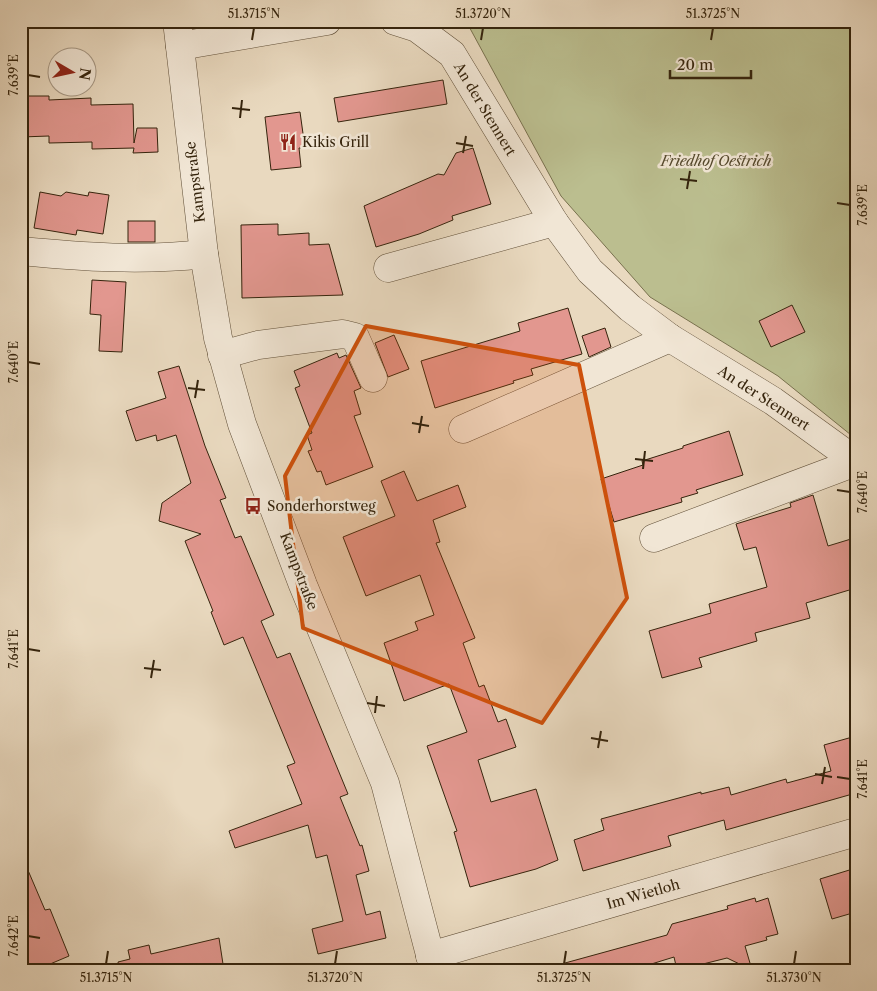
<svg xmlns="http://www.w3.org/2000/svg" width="877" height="991" font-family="'Libre Caslon Text',serif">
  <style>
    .green { fill: #bbbe8f; stroke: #78714e }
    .building { fill: #e2978f; stroke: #35240d }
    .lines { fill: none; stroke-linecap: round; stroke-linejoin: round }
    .minor-casing { stroke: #62513a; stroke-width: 29 }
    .minor { stroke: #f1e6d5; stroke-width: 28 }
    .marked { fill: #cd510c; fill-opacity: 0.2; stroke: #cd510c; stroke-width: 4; stroke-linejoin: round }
    .ticks { fill: none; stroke: #35240d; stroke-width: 2 }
    .labels { text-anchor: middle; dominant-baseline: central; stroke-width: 5; stroke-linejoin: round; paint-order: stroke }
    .street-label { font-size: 14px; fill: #35240d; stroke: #f1e6d5 }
    .poi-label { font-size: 14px; fill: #35240d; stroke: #f1e6d5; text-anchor: start }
    .park-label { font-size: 14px; font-style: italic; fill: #564a2e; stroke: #f1e6d5 }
    .neatline { fill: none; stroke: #35240d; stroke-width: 2 }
    .ticks-label { font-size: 12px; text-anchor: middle; fill: #35240d }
  </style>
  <rect width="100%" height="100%" fill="#e9d9bf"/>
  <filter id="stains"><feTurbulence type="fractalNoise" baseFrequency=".004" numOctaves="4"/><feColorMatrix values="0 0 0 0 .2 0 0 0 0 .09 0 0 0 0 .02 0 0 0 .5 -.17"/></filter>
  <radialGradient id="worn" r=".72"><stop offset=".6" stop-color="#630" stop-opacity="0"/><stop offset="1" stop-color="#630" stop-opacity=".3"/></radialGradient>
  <!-- green -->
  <polygon class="green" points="466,21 856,21 856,439 778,376 650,297 561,196"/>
  <!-- building -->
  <g class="building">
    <polygon points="443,80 447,104 338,122 334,98"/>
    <polygon points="21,96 49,96 49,100 91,98 91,105 133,104 134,143 137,128 157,128 158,152 133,153 134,148 92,149 92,142 49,143 49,136 21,137"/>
    <polygon points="300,112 305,148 299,148 301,167 271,170 265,117"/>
    <polygon points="473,148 491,204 452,216 453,220 419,234 376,247 364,206 438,174 444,175 456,153"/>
    <polygon points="40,192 61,196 66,192 88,196 89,192 109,195 103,234 77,230 76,235 34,228"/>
    <rect x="128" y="221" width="27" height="21"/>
    <polygon points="278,224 278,235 309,233 309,245 329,244 343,295 242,298 241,225"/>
    <polygon points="92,280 126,282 122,352 99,351 101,315 90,314"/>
    <polygon points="792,305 805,332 771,347 759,321"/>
    <polygon points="568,308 582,354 531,369 533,375 513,381 514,383 435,408 421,361 520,331 518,323"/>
    <polygon points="605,328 611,347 589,357 582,336"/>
    <polygon points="394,335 409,369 388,377 375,343"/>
    <polygon points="337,353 339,358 346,355 361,388 354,391 361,414 354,416 373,467 326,485 321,471 317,472 308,451 312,450 307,435 312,433 295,388 300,386 294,371"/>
    <polygon points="179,366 205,446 226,498 220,500 235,538 241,536 274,615 261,621 277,658 290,653 348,794 340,797 360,846 362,845 369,871 356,875 366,915 380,911 386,938 318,954 312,929 343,921 327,855 316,858 308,825 235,848 229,831 302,804 287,766 295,763 243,637 224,645 211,612 213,611 185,541 201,534 159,521 162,503 191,483 176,435 157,441 156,435 136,441 126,411 166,398 158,372"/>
    <polygon points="729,431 743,475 696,490 698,493 681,498 682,502 614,522 601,479 643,465 642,461 683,448 683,446"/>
    <polygon points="404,471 417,501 458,485 466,507 433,520 440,542 436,543 475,638 463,643 479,687 484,685 498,722 506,719 516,747 478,760 491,802 536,789 558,860 536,869 470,887 454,832 457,831 427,746 467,732 449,684 404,701 384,643 418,630 415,622 434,615 420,575 366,596 343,537 395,516 381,481"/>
    <polygon points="813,495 828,546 851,539 856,555 856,588 806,603 810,618 755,633 757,641 699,658 702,667 662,678 649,631 711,613 709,604 767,587 756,547 744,550 736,524 791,507 790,503"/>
    <polygon points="856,736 856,793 726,830 724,820 668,836 671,846 583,871 574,840 604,830 601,819 701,792 701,794 729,787 731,795 786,779 787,783 831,771 824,745"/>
    <polygon points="21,854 45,910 50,909 69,956 36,970 26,970 21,955"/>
    <polygon points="856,868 856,912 832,919 820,879"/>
    <polygon points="755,898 756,902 768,898 778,934 766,937 767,940 745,946 752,970 727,958 703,964 700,970 677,970 674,957 632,970 566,970 565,963 667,935 672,924 728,909 727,906"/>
    <polygon points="219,938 223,964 200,970 119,970 118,962 130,959 128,950 149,945 151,954"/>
  </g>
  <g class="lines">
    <!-- minor casing -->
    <g class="minor-casing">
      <g id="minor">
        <polyline points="177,21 204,254 218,338 242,424 303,585 385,783 434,970"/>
        <polyline points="395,21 417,28 452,54 554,222 590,271 630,308 670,338 773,401 856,461"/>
        <polyline points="180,46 327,21"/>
        <path d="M21 251C83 257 142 261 204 254"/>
        <polyline points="388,268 554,222"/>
        <polyline points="222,355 258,345 343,334 355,337 373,378"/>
        <polyline points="463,429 670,338"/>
        <polyline points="654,538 856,462"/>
        <polyline points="430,956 856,832"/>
      </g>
    </g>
    <!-- minor -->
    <use href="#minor" class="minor"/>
  </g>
  <!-- marked area -->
  <path class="marked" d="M366 326 579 365 627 598 542 723 303 628 285 476Z"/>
  <!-- ticks -->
  <path class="ticks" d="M252 40 254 28M481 40 483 28M711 40 713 28M28 75 40 77M232 108 250 110M240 118 242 100M456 143 473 146M463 153 466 136M680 179 697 181M687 189 690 171M837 203 850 205M28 362 40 364M188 388 205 390M195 398 198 380M412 423 429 426M419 433 422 416M635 459 653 461M643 469 645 451M837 490 850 492M28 649 40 651M144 668 161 670M151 678 154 660M367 703 385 706M375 713 377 696M591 738 608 741M598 748 601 731M815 774 832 777M837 777 850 779M822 784 825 767M28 936 40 938M106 964 108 951M335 964 337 951M564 964 566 951M794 964 796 951"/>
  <!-- icons -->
  <defs>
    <g id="restaurant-bare" transform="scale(1.35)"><path d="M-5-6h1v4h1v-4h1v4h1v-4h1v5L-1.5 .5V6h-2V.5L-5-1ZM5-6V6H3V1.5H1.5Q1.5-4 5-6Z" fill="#8f2418" stroke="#f1e6d5" stroke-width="2.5" paint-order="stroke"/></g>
    <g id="bus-bare" transform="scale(1.35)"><path d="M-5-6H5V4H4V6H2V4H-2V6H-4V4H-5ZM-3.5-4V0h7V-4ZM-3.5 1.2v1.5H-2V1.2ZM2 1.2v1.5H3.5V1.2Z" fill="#8f2418" stroke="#f1e6d5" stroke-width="2.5" paint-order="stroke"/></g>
  </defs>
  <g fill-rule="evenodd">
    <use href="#restaurant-bare" x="288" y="142"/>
    <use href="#bus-bare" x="253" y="506"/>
  </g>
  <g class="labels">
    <!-- street labels -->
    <g class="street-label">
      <text transform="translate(485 109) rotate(59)">An der Stennert</text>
      <text transform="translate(195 182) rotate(-97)">Kampstraße</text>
      <text transform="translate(764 398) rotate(33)">An der Stennert</text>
      <text transform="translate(299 571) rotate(69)">Kampstraße</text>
      <text transform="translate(643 894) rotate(-16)">Im Wietloh</text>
    </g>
    <!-- poi labels -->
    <g class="poi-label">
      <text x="302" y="142">Kikis Grill</text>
      <text x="267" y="506">Sonderhorstweg</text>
    </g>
    <!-- park labels -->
    <g class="park-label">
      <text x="716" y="161">Friedhof Oestrich</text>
    </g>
  </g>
  <!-- margin -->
  <rect width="877" height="991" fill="none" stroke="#e9d9bf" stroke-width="55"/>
  <!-- north arrow -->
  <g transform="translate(72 72) rotate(99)"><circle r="24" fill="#f1e6d5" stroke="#a69885"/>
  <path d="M0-4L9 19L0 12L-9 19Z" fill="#8f2418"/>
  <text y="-8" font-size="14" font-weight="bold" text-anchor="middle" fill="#35240d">N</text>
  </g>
  <!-- scale -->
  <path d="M670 70v8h81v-8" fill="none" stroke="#35240d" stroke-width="2.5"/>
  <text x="677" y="70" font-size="15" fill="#35240d" stroke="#f1e6d5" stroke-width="4" paint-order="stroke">20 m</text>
  <rect x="28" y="28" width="822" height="936" class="neatline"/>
  <g class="ticks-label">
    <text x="254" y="18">51.3715°N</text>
    <text x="483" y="18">51.3720°N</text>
    <text x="713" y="18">51.3725°N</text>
    <text transform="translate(14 75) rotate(-90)" y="4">7.639°E</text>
    <text transform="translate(863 205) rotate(-90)" y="4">7.639°E</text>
    <text transform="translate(14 362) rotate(-90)" y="4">7.640°E</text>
    <text transform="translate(863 492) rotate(-90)" y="4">7.640°E</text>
    <text transform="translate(14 649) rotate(-90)" y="4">7.641°E</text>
    <text transform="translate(863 779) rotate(-90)" y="4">7.641°E</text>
    <text transform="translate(14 936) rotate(-90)" y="4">7.642°E</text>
    <text x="106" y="982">51.3715°N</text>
    <text x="335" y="982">51.3720°N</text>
    <text x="564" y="982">51.3725°N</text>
    <text x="794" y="982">51.3730°N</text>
  </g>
  <rect width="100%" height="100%" filter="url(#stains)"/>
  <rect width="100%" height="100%" fill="url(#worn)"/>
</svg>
